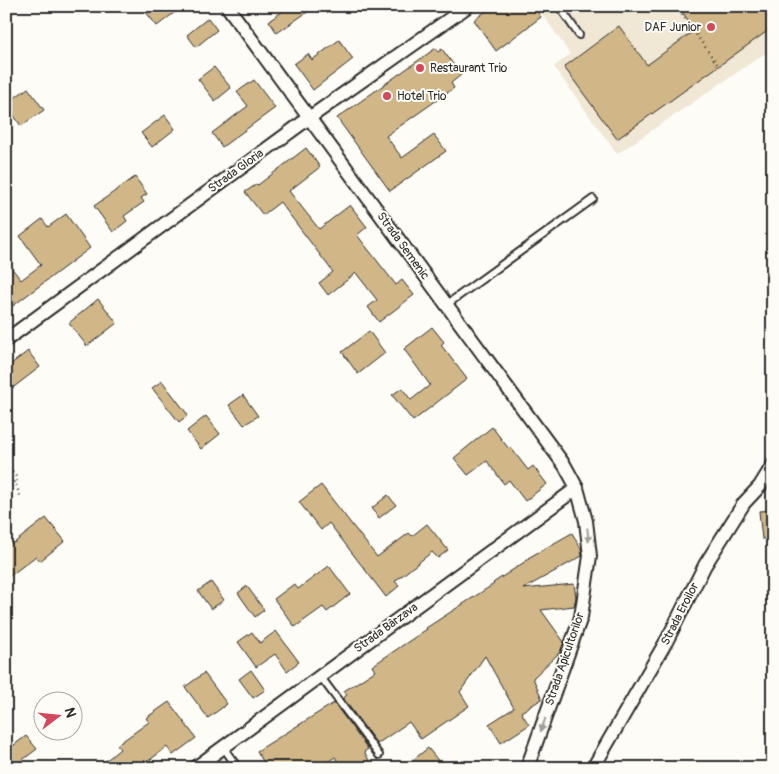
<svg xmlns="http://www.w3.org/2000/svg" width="779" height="774" font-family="Pangolin,sans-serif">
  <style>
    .built { fill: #f0e7d5 }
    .building { fill: #d1b787; stroke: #2b2b2b }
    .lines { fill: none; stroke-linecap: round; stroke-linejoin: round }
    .lane-casing { stroke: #2b2b2b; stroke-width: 10 }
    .street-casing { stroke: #2b2b2b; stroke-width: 16 }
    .path { stroke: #2b2b2b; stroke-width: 2.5; stroke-dasharray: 1 4; stroke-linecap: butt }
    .lane { stroke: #fdfcf7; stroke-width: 6 }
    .street { stroke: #fdfcf7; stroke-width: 12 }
    .oneway { fill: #9e9e9b }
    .poi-dot { fill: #d1495b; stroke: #fdfcf7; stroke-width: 2 }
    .labels { text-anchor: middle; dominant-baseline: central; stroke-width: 4; stroke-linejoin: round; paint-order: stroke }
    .poi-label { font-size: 12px; fill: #2b2b2b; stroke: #fdfcf7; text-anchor: start }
    .street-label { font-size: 12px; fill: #2b2b2b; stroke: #fdfcf7 }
  </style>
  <rect width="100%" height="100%" fill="#fdfcf7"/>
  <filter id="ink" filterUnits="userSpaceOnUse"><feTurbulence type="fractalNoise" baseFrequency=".02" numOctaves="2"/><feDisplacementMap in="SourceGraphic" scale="10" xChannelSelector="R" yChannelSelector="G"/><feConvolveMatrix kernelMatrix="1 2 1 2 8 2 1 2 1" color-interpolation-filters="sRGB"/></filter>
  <g filter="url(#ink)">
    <!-- built -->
    <polygon class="built" points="537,6 773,6 773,48 617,154 554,67 570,54"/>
    <!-- building -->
    <g class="building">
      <polygon points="151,6 183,6 157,26 145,11"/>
      <polygon points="290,6 316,6 277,33 269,21"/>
      <polygon points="493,6 533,6 541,17 496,51 474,20"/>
      <polygon points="678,6 773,6 773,27 617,139 564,67 619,26 647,65 695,30"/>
      <polygon points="208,18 217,30 196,47 187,35"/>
      <polygon points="339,40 353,59 313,90 294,64 308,54 312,60"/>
      <polygon points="436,48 438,52 442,49 461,75 451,83 454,88 386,136 402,158 434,135 446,151 390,191 337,118"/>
      <polygon points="214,67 231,88 215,101 198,79"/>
      <polygon points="254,80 275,108 222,147 212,133 248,106 237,92"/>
      <polygon points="28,88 44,110 21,126 6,104"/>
      <polygon points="165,115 175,129 152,147 141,133"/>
      <polygon points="306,148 320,167 289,191 319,229 350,205 367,227 357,235 396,285 402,280 414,295 379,322 368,307 377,300 356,273 328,295 319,283 333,272 280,202 263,215 245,192 257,184 258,185"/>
      <polygon points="135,177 147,194 141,198 144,202 124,216 127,221 113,232 94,206"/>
      <polygon points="66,214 90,248 6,311 6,261 21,280 41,265 20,236 42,219 48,227"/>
      <polygon points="98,299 117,323 87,346 69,323"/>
      <polygon points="432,327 444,342 441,345 467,379 413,421 392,395 402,388 411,400 430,385 404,349"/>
      <polygon points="369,331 385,353 358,374 342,352"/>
      <polygon points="28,351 40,367 6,393 6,368"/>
      <polygon points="162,381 188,415 179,422 152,388"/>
      <polygon points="243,395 258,416 244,425 229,405"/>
      <polygon points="206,416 220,434 201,449 187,431"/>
      <polygon points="492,427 509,449 511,448 528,470 533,466 547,484 525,501 509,480 504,484 487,461 468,475 454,458"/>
      <polygon points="321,485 377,557 409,533 412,536 427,524 448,550 438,558 432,552 395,581 399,586 386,597 329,523 321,530 299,502"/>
      <polygon points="388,495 396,505 379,518 372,508"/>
      <polygon points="773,510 773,538 762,539 759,511"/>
      <polygon points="46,518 65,541 40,561 36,556 6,579 6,547 13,542 14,543"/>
      <polygon points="572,533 581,549 582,556 523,589 574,584 576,597 574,606 541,610 564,642 560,652 533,678 542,699 521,712 529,725 501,743 489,724 514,708 485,656 460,692 469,706 421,739 409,722 377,744 343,698 347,695 344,691 375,671 372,666 427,629 426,628 494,584 493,583 529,559 528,558"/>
      <polygon points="329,566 350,594 327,612 323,607 295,627 274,599 294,584 298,589"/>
      <polygon points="211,582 224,600 211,609 198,591"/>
      <polygon points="247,586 264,610 255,617 238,593"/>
      <polygon points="276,631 299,662 287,671 275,654 256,667 238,642 252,632 260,643"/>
      <polygon points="251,670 265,690 253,698 239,679"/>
      <polygon points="204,673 227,704 208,718 185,687"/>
      <polygon points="169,702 196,738 173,755 167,747 139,768 97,768 120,749 117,745 149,722 146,718"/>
      <polygon points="334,703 368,749 364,752 374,768 342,768 335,757 318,768 267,768 257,751"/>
      <polygon points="26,736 37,749 13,767 6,758 6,751"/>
      <polygon points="428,748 444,768 403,768"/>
    </g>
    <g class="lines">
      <!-- lane casing -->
      <g class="lane-casing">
        <g id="lane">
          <polyline points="559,6 579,35"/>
          <polyline points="446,305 593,199"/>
          <polyline points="320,676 379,755"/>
          <polyline points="223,747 238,768"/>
        </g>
      </g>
      <!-- street casing -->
      <g class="street-casing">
        <g id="street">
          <polyline points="227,6 565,466 577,488 586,521 590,556 581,617 527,768"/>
          <polyline points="6,340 309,118 468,6"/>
          <polyline points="195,768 577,488"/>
          <polyline points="593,768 667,640 705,565 744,503 760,486 773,465"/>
        </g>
      </g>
      <!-- path -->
      <g class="path">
        <polyline points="676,6 717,64"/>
        <polyline points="6,464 17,478 16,485 21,498"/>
        <polyline points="6,489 16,480"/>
      </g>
      <!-- lane -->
      <use href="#lane" class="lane"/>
      <!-- street -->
      <use href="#street" class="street"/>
    </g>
    <!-- one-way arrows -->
    <defs><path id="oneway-solid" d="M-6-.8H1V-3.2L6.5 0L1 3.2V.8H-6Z" transform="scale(1.25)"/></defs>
    <g class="oneway">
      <use href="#oneway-solid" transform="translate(588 535) rotate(84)"/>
      <use href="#oneway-solid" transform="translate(543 725) rotate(110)"/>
    </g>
  </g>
  <!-- markers -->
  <g class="poi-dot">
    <circle cx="711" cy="27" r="5"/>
    <circle cx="420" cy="68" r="5"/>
    <circle cx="387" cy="96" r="5"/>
  </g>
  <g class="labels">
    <!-- poi labels -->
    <g class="poi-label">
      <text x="701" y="27" text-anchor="end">DAF Junior</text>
      <text x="430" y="68">Restaurant Trio</text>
      <text x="397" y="96">Hotel Trio</text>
    </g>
    <!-- street labels -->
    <g class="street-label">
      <text transform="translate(236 171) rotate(-36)">Strada Gloria</text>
      <text transform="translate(403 246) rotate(54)">Strada Semenic</text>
      <text transform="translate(680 614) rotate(-63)">Strada Eroilor</text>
      <text transform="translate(386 628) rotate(-36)">Strada Bârzava</text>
      <text transform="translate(565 659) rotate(-71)">Strada Apicultorilor</text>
    </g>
  </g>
  <!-- margin -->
  <rect width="779" height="774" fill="none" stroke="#fdfcf7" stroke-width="25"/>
  <rect x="12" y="12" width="754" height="749" fill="none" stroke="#2b2b2b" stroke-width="2" filter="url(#ink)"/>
  <!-- north arrow -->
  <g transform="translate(58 716) rotate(74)"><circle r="24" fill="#fdfcf7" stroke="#a9a8a5"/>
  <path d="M0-4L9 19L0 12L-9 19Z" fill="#d1495b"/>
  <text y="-8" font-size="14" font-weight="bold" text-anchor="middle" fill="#2b2b2b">N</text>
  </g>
</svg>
